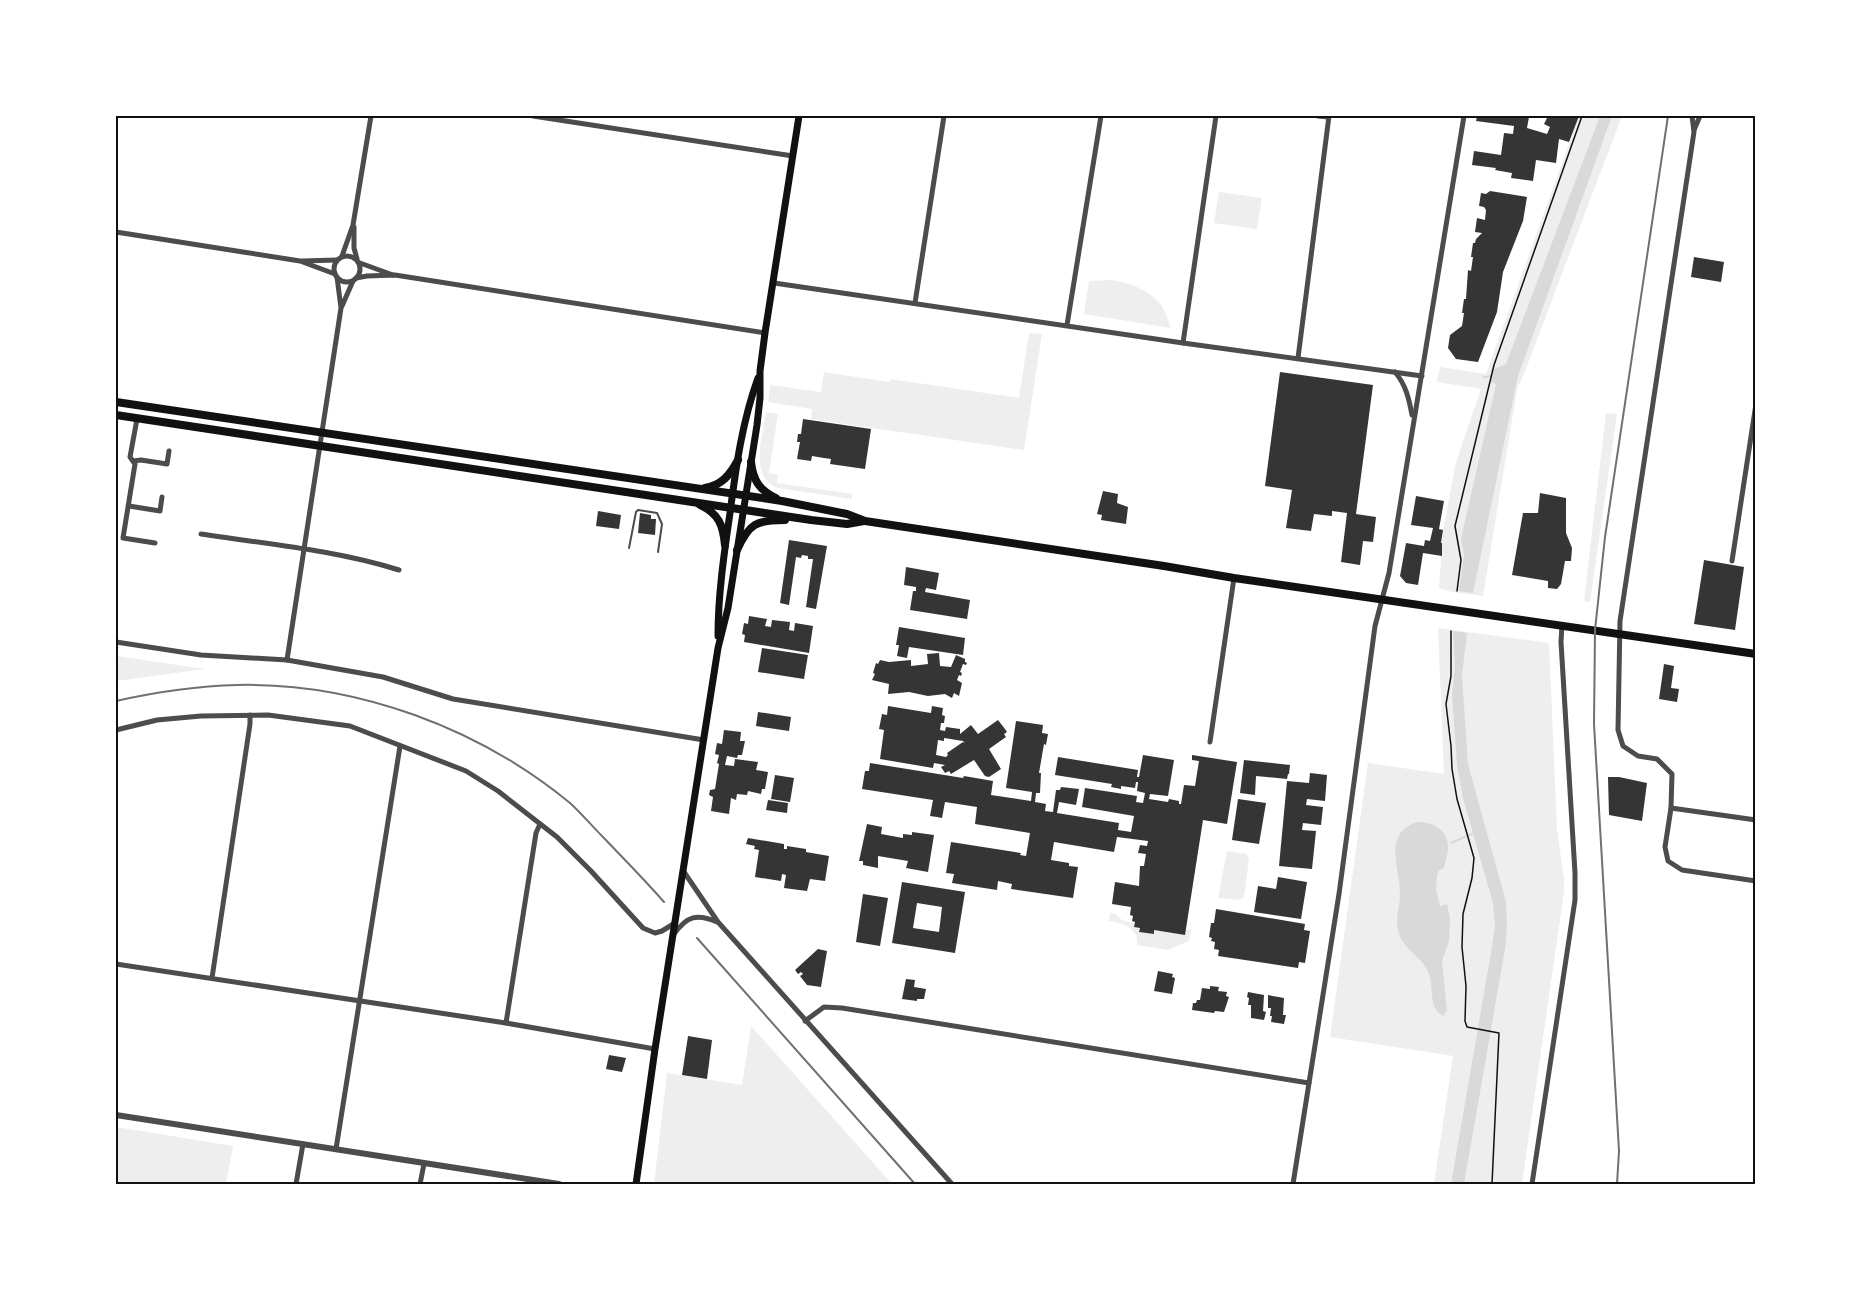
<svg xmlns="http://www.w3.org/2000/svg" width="1871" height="1300" font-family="Overpass,sans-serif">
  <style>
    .green { fill: #eee }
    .water { fill: #d9d9d9 }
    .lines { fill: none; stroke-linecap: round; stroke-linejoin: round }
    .stream { stroke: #d9d9d9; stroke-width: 2 }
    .building { fill: #353535; fill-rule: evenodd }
    .path { stroke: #111; stroke-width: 1.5 }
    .service { stroke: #4c4c4c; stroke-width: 2 }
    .minor { stroke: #4c4c4c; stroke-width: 5 }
    .tertiary { stroke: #4c4c4c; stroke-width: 6 }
    .secondary { stroke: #111; stroke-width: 7 }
    .trunk { stroke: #111; stroke-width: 8 }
    .rail { stroke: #707070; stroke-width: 2 }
    .neatline { fill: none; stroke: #111; stroke-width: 2 }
  </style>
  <rect width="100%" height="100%" fill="#fff"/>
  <!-- green -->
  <g class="green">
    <polygon points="1579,116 1622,116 1520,384 1518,384 1483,596 1452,592 1439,588 1443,530 1456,462 1481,389 1437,382 1440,367 1486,374"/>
    <polygon points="1219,192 1262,198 1257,229 1214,223"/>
    <path d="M1112 280C1130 283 1150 290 1161 305 1165 311 1168 320 1171 328L1084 314 1089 281Z"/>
    <polygon points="1029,333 1042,334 1024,450 811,419 812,409 768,402 770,385 821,392 824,372 889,382 890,379 1019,398"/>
    <path d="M766 412 778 414 769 473 778 475 777 483 852 494V499L778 488C748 477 763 436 766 412Z"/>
    <polygon points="1606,413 1617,414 1590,602 1584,601"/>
    <polygon points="1438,628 1549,643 1557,829 1564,880 1564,892 1522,1184 1434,1184 1453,1056 1330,1037 1368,763 1444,774"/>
    <polygon points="116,656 205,669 116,681"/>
    <polygon points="1227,851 1246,854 1249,859 1244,897 1240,900 1218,898"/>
    <path d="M1110 913 1115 914 1123 921 1135 923 1134 927 1140 928 1139 932 1153 934 1154 930 1184 935 1186 929 1191 930 1189 941 1168 950 1137 945C1139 928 1123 923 1109 921Z"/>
    <polygon points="751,1026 892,1184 654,1184 667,1073 742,1085"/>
    <polygon points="116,1127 233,1146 226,1184 116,1184"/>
  </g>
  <!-- water -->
  <g class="water">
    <polygon points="1600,116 1612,116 1518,376 1473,593 1459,591 1464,555 1461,539 1496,384 1491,382 1494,369 1506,364"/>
    <polygon points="1453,631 1467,633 1462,676 1468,764 1506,902 1507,925 1505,949 1464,1184 1451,1184 1492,947 1495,925 1493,903 1463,798 1457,765 1452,694 1455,667"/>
    <path d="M1418 822C1434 822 1449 831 1448 848 1448 855 1445 861 1444 868L1439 870 1437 876 1436 889 1440 906 1447 904 1450 918 1449 941 1442 961 1447 1011 1443 1016C1428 1008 1434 988 1429 974 1422 956 1405 951 1399 934 1394 920 1400 908 1400 893 1400 868 1382 832 1418 822Z"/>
  </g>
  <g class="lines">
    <!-- stream -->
    <g class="stream">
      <polyline points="1484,377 1494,376"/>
      <polyline points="1451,843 1476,832"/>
    </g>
  </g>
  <!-- building -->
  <g class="building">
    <polygon points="1477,116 1529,117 1527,128 1547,134 1550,127 1544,124 1548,116 1579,116 1569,142 1559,139 1556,163 1536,160 1533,181 1511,178 1512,173 1495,170 1496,168 1472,165 1474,151 1501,155 1504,133 1513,134 1514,126 1476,121"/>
    <polygon points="1490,191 1527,197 1523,221 1503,272 1497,312 1478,362 1456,359 1448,348 1450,335 1462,326 1464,313 1462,313 1464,299 1466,299 1468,270 1471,271 1473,257 1471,257 1473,243 1475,243 1476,239 1482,233 1475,232 1477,218 1485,220 1486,210 1484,207 1479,206 1481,193 1486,194"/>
    <polygon points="1694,257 1724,262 1721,282 1691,277"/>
    <polygon points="1280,372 1373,385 1356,514 1376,517 1373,542 1363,541 1360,565 1341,562 1347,513 1332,511 1332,516 1314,514 1311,531 1286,528 1292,490 1265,486"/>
    <polygon points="803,419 871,429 865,469 830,464 831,459 824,458 812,456 811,461 797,459 800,442 797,442 798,434 801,434"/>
    <polygon points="1103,491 1118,494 1117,503 1128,507 1126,524 1101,520 1102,515 1097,514"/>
    <polygon points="1540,493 1566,498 1566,533 1572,548 1571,561 1565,561 1561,584 1557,589 1548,588 1548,581 1512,575 1523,513 1538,513"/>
    <polygon points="1416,496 1444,501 1439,529 1443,530 1441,543 1442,543 1442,556 1423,553 1418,585 1406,583 1400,576 1406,543 1424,546 1425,540 1430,541 1433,528 1411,525"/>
    <polygon points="598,511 621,515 619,529 596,526"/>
    <polygon points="640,513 651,515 651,519 656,519 655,535 638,533"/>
    <polygon points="789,540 827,546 816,609 806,607 813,559 808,559 808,556 802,555 801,558 796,557 789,605 780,603"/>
    <polygon points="1704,560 1744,567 1735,630 1694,624"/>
    <polygon points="906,567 939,573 936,590 926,588 925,592 970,600 967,619 910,610 913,591 916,591 916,587 904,585"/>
    <polygon points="749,616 767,619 765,626 771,627 772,620 790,622 789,630 794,631 795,623 813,626 809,653 744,642 745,635 742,634 744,623 748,624"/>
    <polygon points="899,627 965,638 963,655 909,647 907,658 897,656 899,645 896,645"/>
    <polygon points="762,648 808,655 804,679 758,672"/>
    <polygon points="939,653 940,666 951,667 956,655 965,659 965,662 967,663 966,665 963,664 960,672 962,673 961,676 959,675 957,680 962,683 959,696 954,693 952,698 945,694 928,696 909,692 888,694 889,684 872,680 875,674 873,673 876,663 878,664 880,660 889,662 911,660 911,666 928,664 927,654"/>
    <polygon points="1664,664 1674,666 1671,688 1679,689 1677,702 1659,699"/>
    <path d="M888 706 931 713 932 706 943 708 942 715 945 716 944 723H941L940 730 945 731 946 727 960 729V734L971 725 978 734 998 720 1005 729 1007 732 1004 734 1006 737 989 749 1001 769 989 777 985 776 974 760 951 774 949 771 945 773 941 767 945 765 934 763 933 768 880 759 884 730 879 729 882 714 887 715ZM944 738 963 741 965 743 963 742 947 753 948 755 946 757 936 755 938 740 944 741Z"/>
    <polygon points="758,712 791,717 789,731 756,726"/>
    <polygon points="1016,721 1043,725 1042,733 1048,734 1046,745 1044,744 1039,773 1041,773 1040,793 1036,793 1035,802 1046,804 1045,811 1053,812 1056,790 1060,790 1061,787 1079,789 1076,805 1059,802 1057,813 1119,823 1118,830 1131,832 1134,816 1082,807 1085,788 1137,796 1136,802 1143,803 1145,793 1137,791 1138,782 1136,782 1135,788 1121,786 1121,789 1111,787 1112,784 1055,775 1058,757 1138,770 1137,777 1139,777 1143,755 1174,760 1168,796 1150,794 1149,799 1168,802 1169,799 1179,801 1179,804 1181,804 1184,785 1195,786 1199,761 1192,760 1192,755 1237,762 1227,824 1203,820 1185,935 1154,930 1154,934 1139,932 1140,928 1134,927 1135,922 1132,921 1133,916 1130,915 1131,907 1112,904 1115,882 1139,886 1140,866 1144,866 1146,854 1138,853 1140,845 1147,846 1148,841 1117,837 1114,852 1054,842 1051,860 1069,863 1069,866 1078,867 1073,898 1011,889 1012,884 998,881 997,890 952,883 954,874 946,873 951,842 1021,853 1020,855 1026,856 1030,833 975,824 977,807 945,802 942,818 937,817 930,816 933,800 862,789 865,771 869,771 870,763 963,778 964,776 993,781 991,795 1031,801 1032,792 1006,788"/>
    <polygon points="724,730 741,732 740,741 745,741 742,755 738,755 737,758 727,756 725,765 734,766 735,759 758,762 756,770 768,772 765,789 762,789 761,794 748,791 747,795 737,794 736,800 731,798 729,814 711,811 713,797 709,795 710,790 715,789 719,764 717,763 719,755 715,754 717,743 722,744"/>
    <polygon points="1244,760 1290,765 1289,774 1288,774 1287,779 1256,776 1255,795 1240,793"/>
    <polygon points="1310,773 1327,775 1325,801 1307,799 1306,805 1323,807 1321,825 1303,823 1302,830 1316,831 1312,869 1279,866 1287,781 1309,783"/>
    <polygon points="775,775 794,778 790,802 771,799"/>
    <polygon points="1608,777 1619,777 1647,783 1642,821 1609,815"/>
    <polygon points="1238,799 1266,803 1259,844 1232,840"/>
    <polygon points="768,800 788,803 787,813 766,810"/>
    <polygon points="867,824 882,827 881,834 903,838 903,834 912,835 912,832 934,835 928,872 906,868 908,861 878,856 878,868 863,865 863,861 859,861"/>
    <polygon points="748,838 784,844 784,849 787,849 787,846 806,849 806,852 829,856 825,881 810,879 807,891 784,888 786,875 782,874 781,881 755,877 759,850 754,849 755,846 746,844"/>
    <polygon points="1278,877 1307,882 1301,919 1254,912 1258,886 1276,889"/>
    <path d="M902 882 965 892 955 953 892 943ZM917 903 942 907 939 932 913 928Z"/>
    <polygon points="863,894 888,898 880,946 856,942"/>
    <polygon points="1216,909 1305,924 1304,930 1310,931 1305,963 1299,962 1298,968 1218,956 1219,950 1214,949 1215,942 1211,941 1212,938 1209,937 1211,923 1214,923"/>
    <polygon points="818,949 827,951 821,987 807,985 800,976 803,974 801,972 798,974 795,970"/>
    <polygon points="1158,971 1173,974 1172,977 1175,978 1172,994 1154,991"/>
    <polygon points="906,979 915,980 914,987 926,989 924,999 917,999 917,1001 902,999"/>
    <polygon points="1210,986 1219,987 1218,991 1227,992 1226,996 1229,997 1224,1012 1215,1011 1214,1013 1192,1010 1193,1003 1196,1003 1197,1000 1200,1000 1202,988 1210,989"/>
    <polygon points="1248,992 1264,995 1263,1011 1266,1012 1264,1020 1251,1018 1251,1005 1248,1005 1249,998 1247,997"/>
    <polygon points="1268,995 1284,998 1283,1015 1286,1015 1284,1024 1271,1022 1272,1016 1270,1016 1271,1008 1268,1008"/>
    <polygon points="688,1036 712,1040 707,1079 682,1075"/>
    <polygon points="609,1055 626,1058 622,1072 606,1069"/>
  </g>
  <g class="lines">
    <!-- path -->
    <g class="path">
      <polyline points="1457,591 1461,560 1455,526 1494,365 1582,116"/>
      <polyline points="1451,631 1451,676 1446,704 1451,746 1452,769 1457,799 1474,858 1472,878 1463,914 1462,947 1466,986 1465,1021 1467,1027 1499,1033 1492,1184"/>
    </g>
    <!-- service -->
    <polyline class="service" points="629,548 636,512 638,510 657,513 662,524 658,552"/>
    <!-- minor -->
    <g class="minor">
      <polyline points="533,116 793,156"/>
      <polyline points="1318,116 1328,117"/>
      <polyline points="1692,116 1694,132 1620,621 1618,730 1623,746 1638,756 1657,759 1672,774 1671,808 1665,847 1668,861 1682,870 1756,881"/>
      <polyline points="1694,130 1700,116"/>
      <polyline points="354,227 354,248 357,259"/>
      <polyline points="116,232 300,261 335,274"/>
      <circle cx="347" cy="269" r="13"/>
      <polyline points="342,256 353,225 371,116"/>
      <polyline points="302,261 337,260"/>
      <polyline points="360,263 393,275"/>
      <polyline points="356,278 367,276 395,275 765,333"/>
      <polyline points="774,283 1183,343 1422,376"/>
      <polyline points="915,303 944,116"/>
      <polyline points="342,306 353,281"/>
      <polyline points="1067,325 1101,116"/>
      <polyline points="1183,343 1216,116"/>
      <polyline points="1298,358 1329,116"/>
      <path d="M1395 372C1406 385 1409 399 1412 415"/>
      <polyline points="137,419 130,457 135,464 123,538 155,543"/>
      <polyline points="133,461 141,460 167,464 169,451"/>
      <polyline points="129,506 160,511 162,497"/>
      <path d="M201 534C267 544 335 550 399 570"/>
      <polyline points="1732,561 1756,404"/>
      <polyline points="116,642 201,655 287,660 383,677 453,699 704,740"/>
      <polyline points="287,660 341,308 337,277"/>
      <polyline points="116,730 157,720 201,716 268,715 350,726 466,771 498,791 557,837 591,871 643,928 655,933 662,931 675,923"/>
      <polyline points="1210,742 1234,578"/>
      <polyline points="1671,808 1756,820"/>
      <polyline points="684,872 718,922 952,1184"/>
      <path d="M674 934C687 916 697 913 717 922"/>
      <polyline points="116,964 506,1023 655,1049"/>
      <polyline points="212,978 250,724 250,715"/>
      <polyline points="805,1021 824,1007 842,1008 1309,1083"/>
      <polyline points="506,1023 536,833 540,824"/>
      <polyline points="336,1149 400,746"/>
      <polyline points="296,1184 303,1144"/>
      <polyline points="420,1184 424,1164"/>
      <polyline points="1293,1184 1339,894 1375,626 1389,573 1464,116"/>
      <polyline points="1532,1184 1575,900 1575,873 1561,642 1562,625"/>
    </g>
    <!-- tertiary -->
    <polyline class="tertiary" points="116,1115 559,1184"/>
    <!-- secondary -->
    <g class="secondary">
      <path d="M718 636C718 595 724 554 730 513 736 467 742 422 758 378"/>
      <polyline points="636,1184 655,1049 718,648 728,608 757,425 760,398 760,371 765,333 799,116"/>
    </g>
    <!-- trunk -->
    <g class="trunk">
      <polyline points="116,402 782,501 847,514 865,521 1164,566 1234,578 1756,654"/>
      <polyline points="116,415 811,520 847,524 864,521"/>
      <path d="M751 462C753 480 759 490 776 498"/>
      <path d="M705 488C722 485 730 475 738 460"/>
      <path d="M700 505C719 514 723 525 725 545"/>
      <path d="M737 550C749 523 757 520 785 520"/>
    </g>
    <!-- rail -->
    <g class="rail">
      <path d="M116 701C156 692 196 686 237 685 356 682 479 728 570 803 581 813 591 825 602 836 623 858 644 879 664 902"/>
      <polyline points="697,938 915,1184"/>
      <polyline points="1617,1184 1619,1151 1594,724 1595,630 1605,537 1668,116"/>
    </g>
  </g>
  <!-- border -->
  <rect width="1871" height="1300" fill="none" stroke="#ffffff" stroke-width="234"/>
  <rect x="117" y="117" width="1637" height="1066" class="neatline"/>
</svg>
